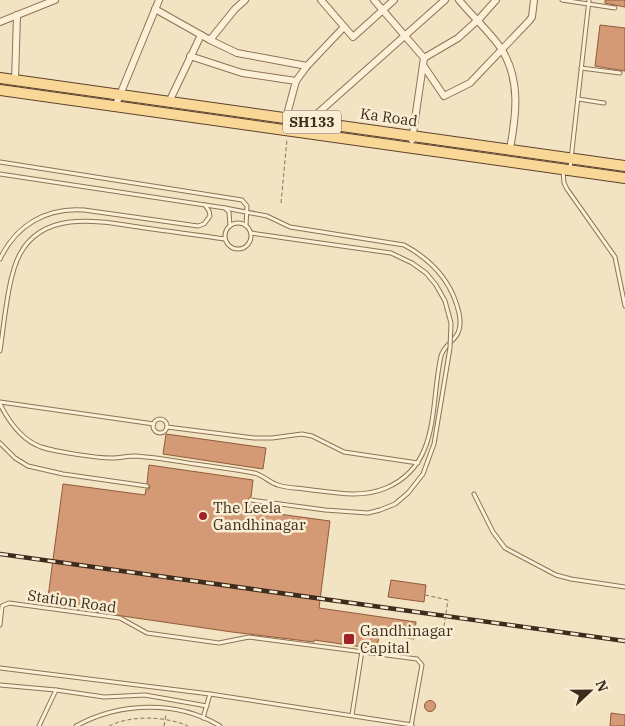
<svg xmlns="http://www.w3.org/2000/svg" width="625" height="726" font-family="'IBM Plex Serif',serif">
  <style>
    .building { fill: #d49a75; stroke: #905b3b }
    .lines { fill: none; stroke-linecap: round; stroke-linejoin: round }
    .lane-casing { stroke: #8e7357; stroke-width: 5 }
    .street-casing { stroke: #8e7357; stroke-width: 8 }
    .primary-casing { stroke: #5c412c; stroke-width: 12 }
    .path { stroke: #8e7357; stroke-width: 1; stroke-dasharray: 4 2.5; stroke-linecap: butt }
    .lane { stroke: #fcf0d7; stroke-width: 3 }
    .street { stroke: #fcf0d7; stroke-width: 6 }
    .primary { stroke: #f9d897; stroke-width: 10 }
    .rail-casing { stroke: #3d2c1d; stroke-width: 4.5 }
    .rail { stroke: #f9edd3; stroke-width: 2.5; stroke-dasharray: 8; stroke-linecap: butt }
    .lane-bridge-casing { stroke: #8e7357; stroke-width: 5; stroke-linecap: butt }
    .path-bridge { stroke: #8e7357; stroke-width: 1; stroke-dasharray: 4 2.5; stroke-linecap: butt }
    .lane-bridge { stroke: #fcf0d7; stroke-width: 3 }
    .poi-dot { fill: #a32125; stroke: #f9edd3; stroke-width: 2 }
    .labels { text-anchor: middle; dominant-baseline: central; stroke-width: 5; stroke-linejoin: round; paint-order: stroke }
    .shield { fill: #f9edd3; stroke: #756654; stroke-width: 1 }
    .shield-label { font-size: 14px; font-weight: bold; fill: #3d2c1d }
    .street-label { font-size: 15px; fill: #3d2c1d; stroke: #f9edd3 }
    .poi-label { font-size: 15px; fill: #3d2c1d; stroke: #f9edd3; text-anchor: start }
  </style>
  <rect width="100%" height="100%" fill="#f2e3c2"/>
  <!-- building -->
  <g class="building">
    <polygon points="605,0 625,0 625,7 605,3"/>
    <polygon points="600,25 625,28 625,71 595,66"/>
    <polygon points="166,434 266,448 263,469 163,454"/>
    <polygon points="149,465 253,480 251,497 248,499 250,503 249,510 330,521 319,608 416,622 414,639 379,634 377,649 314,640 314,642 232,632 47,605 63,484 145,495 146,489 149,489 150,486 147,483"/>
    <polygon points="391,580 426,585 424,602 388,597"/>
    <circle cx="430" cy="706" r="5.5"/>
    <polygon points="611,713 625,715 625,726 610,726"/>
  </g>
  <g class="lines">
    <!-- lane casing -->
    <g class="lane-casing">
      <g id="lane">
        <polyline points="562,0 615,8"/>
        <polyline points="581,68 620,73"/>
        <polyline points="578,99 604,103"/>
        <polyline points="0,162 242,200 247,206 246,226"/>
        <polyline points="570,168 589,0"/>
        <polyline points="563,171 564,183 567,189 615,257 625,306"/>
        <polyline points="0,174 225,208 229,212 230,226"/>
        <circle cx="238" cy="236" r="13"/>
        <polyline points="251,233 285,238"/>
        <path d="M0 259C16 225 47 207 84 210L198 226 204 224 210 216 209 211 205 205"/>
        <path d="M0 351C4 325 8 275 20 254 45 208 103 222 145 228 172 232 199 235 225 239"/>
        <polyline points="0,402 154,424"/>
        <path d="M0 404C9 422 22 440 41 447 57 452 96 458 112 458 120 458 127 456 135 456 155 457 175 461 195 464 214 467 235 469 254 473 263 475 270 483 278 485 286 488 296 488 304 489 331 492 360 499 386 488 441 465 430 404 441 356 445 340 465 341 459 313 452 282 432 260 404 245L290 227 267 216 225 208"/>
        <circle cx="160" cy="426" r="7"/>
        <polyline points="167,427 254,438 272,438 302,434 312,436 344,452 418,463"/>
        <polyline points="0,443 15,458 28,466 63,474 147,486"/>
        <polyline points="474,494 493,532 505,548 556,575 571,579 625,587"/>
        <polyline points="0,625 2,606 9,603 120,618 147,633 219,643 249,637 417,659 422,665 411,726"/>
        <polyline points="0,668 210,694 412,725"/>
        <polyline points="0,685 56,690 104,697 145,695 207,706"/>
        <polyline points="352,715 362,651"/>
        <polyline points="203,718 210,694"/>
        <polyline points="39,726 56,690"/>
        <path d="M76 726C120 702 177 700 220 726"/>
      </g>
    </g>
    <!-- street casing -->
    <g class="street-casing">
      <g id="street">
        <polyline points="321,0 353,37 394,0"/>
        <polyline points="374,0 424,58 412,140"/>
        <path d="M459 0C471 15 493 35 502 50 521 81 516 116 510 149"/>
        <polyline points="155,9 210,40 235,9 245,0"/>
        <polyline points="0,22 55,0"/>
        <polyline points="210,40 237,53 307,66"/>
        <polyline points="190,56 242,73 296,81"/>
        <polyline points="424,58 458,38 480,18 496,0"/>
        <polyline points="423,65 444,96 470,83 529,21 532,17 534,0"/>
        <polyline points="15,80 17,15"/>
        <polyline points="169,102 201,35"/>
        <polyline points="115,107 159,0"/>
        <polyline points="286,118 296,81 307,66 344,27"/>
        <polyline points="309,121 445,0"/>
      </g>
    </g>
    <!-- primary casing -->
    <g class="primary-casing">
      <g id="primary">
        <polyline points="0,78 625,166"/>
        <polyline points="0,90 625,178"/>
      </g>
    </g>
    <!-- path -->
    <g class="path">
      <polyline points="281,203 287,139"/>
      <polyline points="425,595 448,600"/>
      <polyline points="424,628 443,633"/>
      <path d="M109 726C131 715 165 716 188 726"/>
      <polyline points="164,726 166,714"/>
    </g>
    <!-- lane -->
    <use href="#lane" class="lane"/>
    <!-- street -->
    <use href="#street" class="street"/>
    <!-- primary -->
    <use href="#primary" class="primary"/>
    <!-- rail casing -->
    <g class="rail-casing">
      <polyline id="rail" points="0,554 625,641"/>
    </g>
    <!-- rail -->
    <use href="#rail" class="rail"/>
    <!-- lane-bridge casing -->
    <g class="lane-bridge-casing">
      <polyline id="lane-bridge" points="251,500 325,510 368,513 380,510 395,504 408,493 423,474 434,444 450,348 451,323 445,301 436,285 426,273 412,263 391,253 285,238"/>
    </g>
    <!-- path-bridge -->
    <polyline class="path-bridge" points="443,633 448,600"/>
    <!-- lane-bridge -->
    <use href="#lane-bridge" class="lane-bridge"/>
  </g>
  <!-- markers -->
  <g class="poi-dot">
    <circle cx="203" cy="516" r="5"/>
    <rect x="343" y="633" width="12" height="12" rx="2.5"/>
  </g>
  <g class="labels">
    <!-- shield labels -->
    <rect class="shield" x="283" y="110.5" width="58" height="23" rx="4"/>
    <g class="shield-label">
      <text x="312" y="122">SH133</text>
    </g>
    <!-- street labels -->
    <g class="street-label">
      <text transform="translate(389 117) rotate(8)">Ka Road</text>
      <text transform="translate(72 601) rotate(8)">Station Road</text>
    </g>
    <!-- poi labels -->
    <g class="poi-label">
      <text x="213" y="507">The Leela<tspan x="213" dy="17">Gandhinagar</tspan></text>
      <text x="360" y="630">Gandhinagar<tspan x="360" dy="17">Capital</tspan></text>
    </g>
  </g>
  <!-- north arrow -->
  <g transform="translate(590 691) rotate(68)" stroke="#f9edd3" stroke-width="4" paint-order="stroke">
  <path d="M0-4L9 19L0 12L-9 19Z" fill="#3d2c1d"/>
  <text y="-8" font-size="14" font-weight="bold" text-anchor="middle" fill="#3d2c1d">N</text>
  </g>
</svg>
